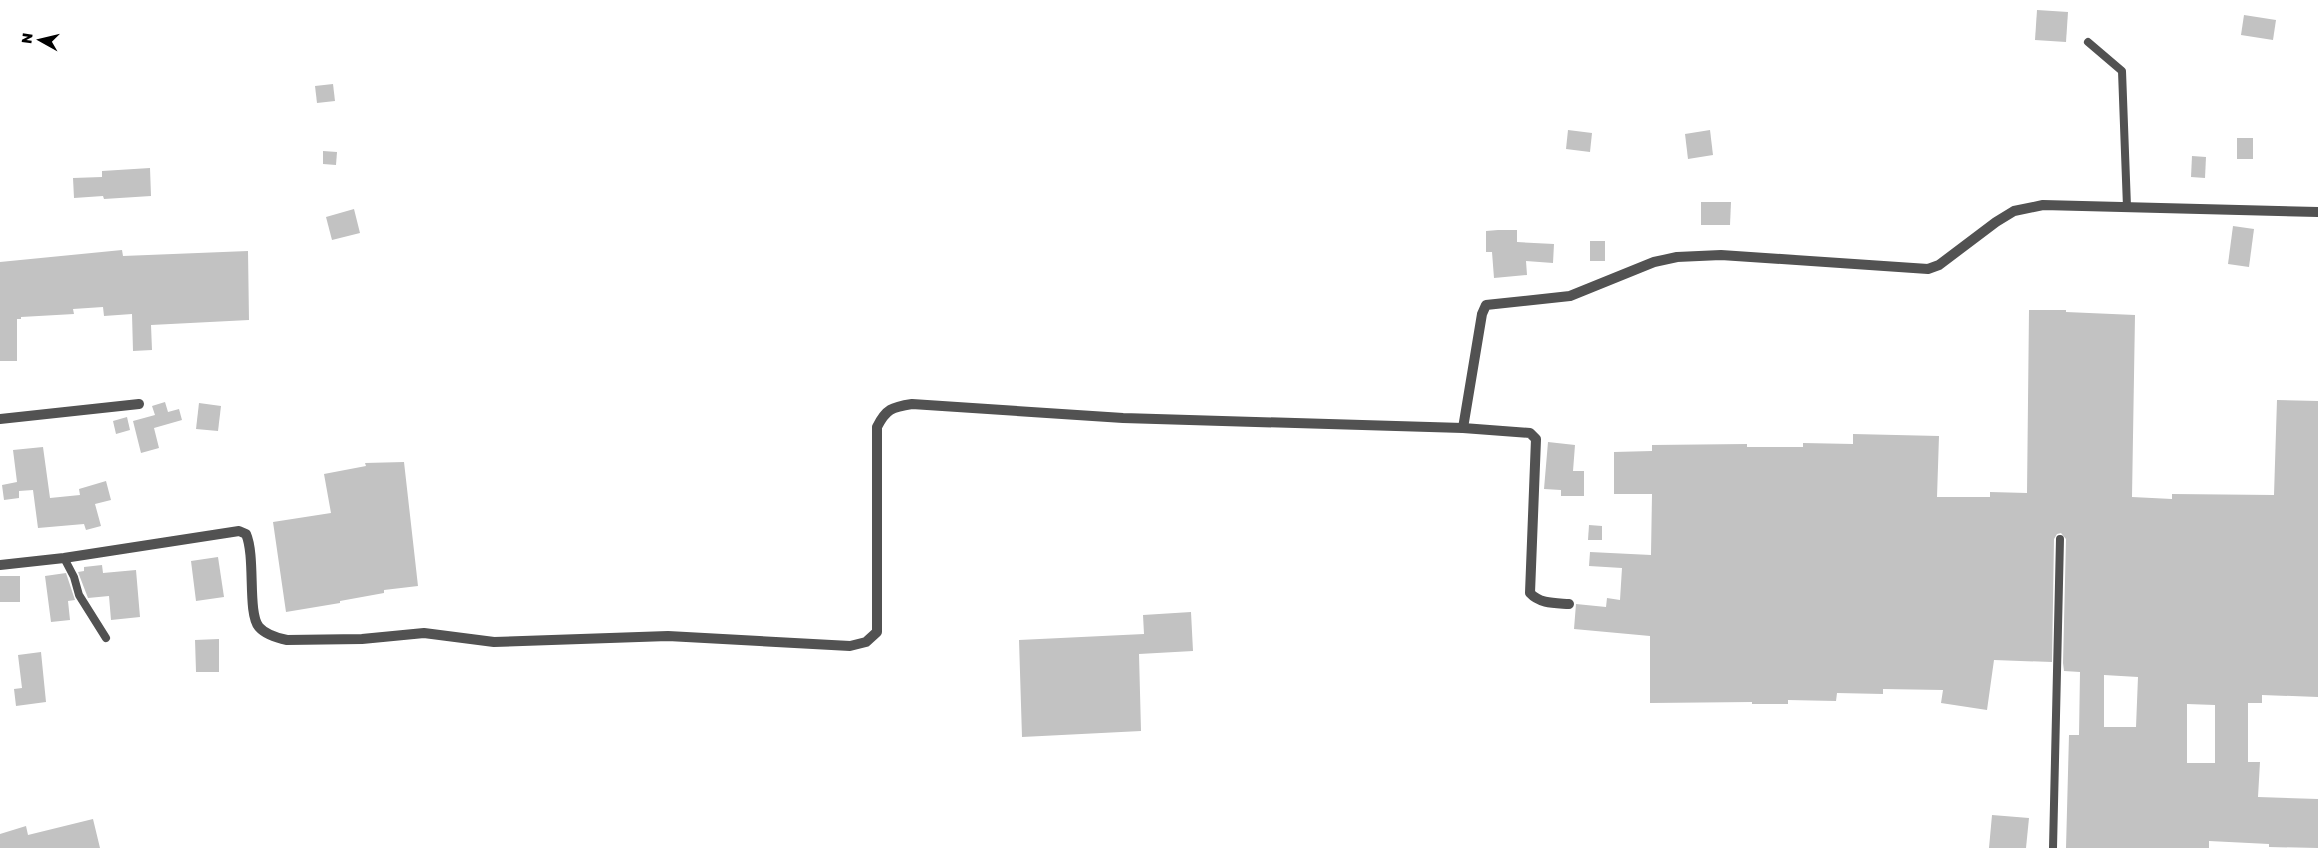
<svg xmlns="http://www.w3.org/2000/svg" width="2318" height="848" font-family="'Golos Text',sans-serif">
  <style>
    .building { fill: #c2c2c2; fill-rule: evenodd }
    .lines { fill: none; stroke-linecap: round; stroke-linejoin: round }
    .service { stroke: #525252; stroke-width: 8 }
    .minor { stroke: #525252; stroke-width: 10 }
  </style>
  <rect width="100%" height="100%" fill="#fff"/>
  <!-- building -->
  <g class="building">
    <polygon points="2037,10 2068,12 2066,42 2035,40"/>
    <polygon points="2244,15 2276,20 2273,40 2241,35"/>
    <polygon points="333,84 335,101 317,103 315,86"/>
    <polygon points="1568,130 1592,133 1590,152 1566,149"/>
    <polygon points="1710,130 1713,155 1688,159 1685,134"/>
    <rect x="2237" y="138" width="16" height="21"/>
    <polygon points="323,151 337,152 336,165 323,164"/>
    <polygon points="2192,156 2206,157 2205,178 2191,177"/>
    <polygon points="150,168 151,196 104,199 103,196 74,198 73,178 102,177 102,171"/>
    <polygon points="1701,202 1731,202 1730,225 1701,225"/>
    <polygon points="354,209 360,233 332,240 326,217"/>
    <polygon points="2233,226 2254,229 2249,267 2228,264"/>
    <polygon points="1498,230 1517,230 1517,242 1554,244 1553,263 1526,261 1527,275 1494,278 1492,252 1486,252 1486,231"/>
    <rect x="1590" y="241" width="15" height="20"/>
    <polygon points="122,250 123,256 248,251 249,320 151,325 152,350 133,351 132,314 104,316 103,307 73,309 74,314 21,317 21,319 17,319 17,361 0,361 0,262"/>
    <path d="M2029 310H2066V312L2135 315 2132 497 2172 499V494L2274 495 2277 400 2318 401V697L2262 695V703H2248V762H2260L2258 797 2318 799V848L2269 847V844L2209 841V848H2066L2069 735H2079L2080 672 2064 671 2063 663 2066 539 2061 533 2057 534 2054 539 2052 662 1994 660 1987 710 1941 703 1943 690 1883 689V694L1837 693 1836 701 1788 700V704H1752V702L1650 703V636L1574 629 1576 604 1606 607 1607 598 1620 600 1622 568 1589 566 1590 552 1651 555 1652 494H1614V452L1652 451V445L1747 444V447H1803V443L1853 444V434L1939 436 1937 497H1990V492L2027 493ZM2104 675 2138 677 2136 727H2104ZM2187 704 2215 705V763H2187Z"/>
    <polygon points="165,402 168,412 179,409 182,420 154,428 159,448 141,453 133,421 155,415 152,406"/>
    <polygon points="199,403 221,406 218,431 196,429"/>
    <polygon points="127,417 130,430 116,434 113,421"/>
    <polygon points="1548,442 1575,445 1573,471 1584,471 1584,496 1561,496 1561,490 1544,489"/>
    <polygon points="43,447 50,498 80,495 79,489 106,481 111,500 95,504 101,526 86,530 84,524 38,528 33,490 19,491 19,498 4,500 2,485 17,482 13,450"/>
    <polygon points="404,462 418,586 384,590 384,593 340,601 340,603 286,612 273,522 331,513 324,474 366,466 365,463"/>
    <polygon points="1589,525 1602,526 1602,540 1588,540"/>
    <polygon points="218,557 224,597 196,601 191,561"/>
    <polygon points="102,565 103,573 136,570 140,617 111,620 109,596 88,598 78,572 84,571 84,567"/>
    <polygon points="66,573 75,600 68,601 70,620 51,622 45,576"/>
    <rect x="0" y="576" width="20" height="26"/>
    <polygon points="1191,612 1193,651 1139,654 1141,731 1022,737 1019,640 1144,634 1143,615"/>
    <polygon points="219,639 219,672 196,672 195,640"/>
    <polygon points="41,652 46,702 16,706 14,689 22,688 18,655"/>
    <polygon points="1992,815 2029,818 2026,848 1989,848"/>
    <polygon points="93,819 100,848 0,848 0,834 26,826 28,835"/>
  </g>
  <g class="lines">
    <!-- service -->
    <g class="service">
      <polyline points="2088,42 2122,71 2127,207"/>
      <polyline points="64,558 74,577 79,595 106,638"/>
      <polyline points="2053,848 2060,539"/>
    </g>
    <!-- minor -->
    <g class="minor">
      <polyline points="0,419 139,404"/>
      <path d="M1463 428 1530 433 1536 439 1530 593C1540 604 1555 603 1569 604"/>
      <path d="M0 565 64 558 239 531 246 534C256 557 247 613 259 627 266 635 277 638 287 640L362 639 424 633 494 642 668 636 850 646 866 642 877 632V427C886 409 892 407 912 404L1123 418 1463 428 1482 314 1486 305 1570 296 1654 262 1677 257 1721 255 1928 269 1939 265 1996 222 2014 211 2043 205 2318 212"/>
    </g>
  </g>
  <!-- north arrow -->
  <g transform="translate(40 40) rotate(278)" stroke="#ffffff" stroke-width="4" paint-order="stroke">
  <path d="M0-4L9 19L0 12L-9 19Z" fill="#000000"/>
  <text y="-8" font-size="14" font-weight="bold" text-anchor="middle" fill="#000000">N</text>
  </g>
</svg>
